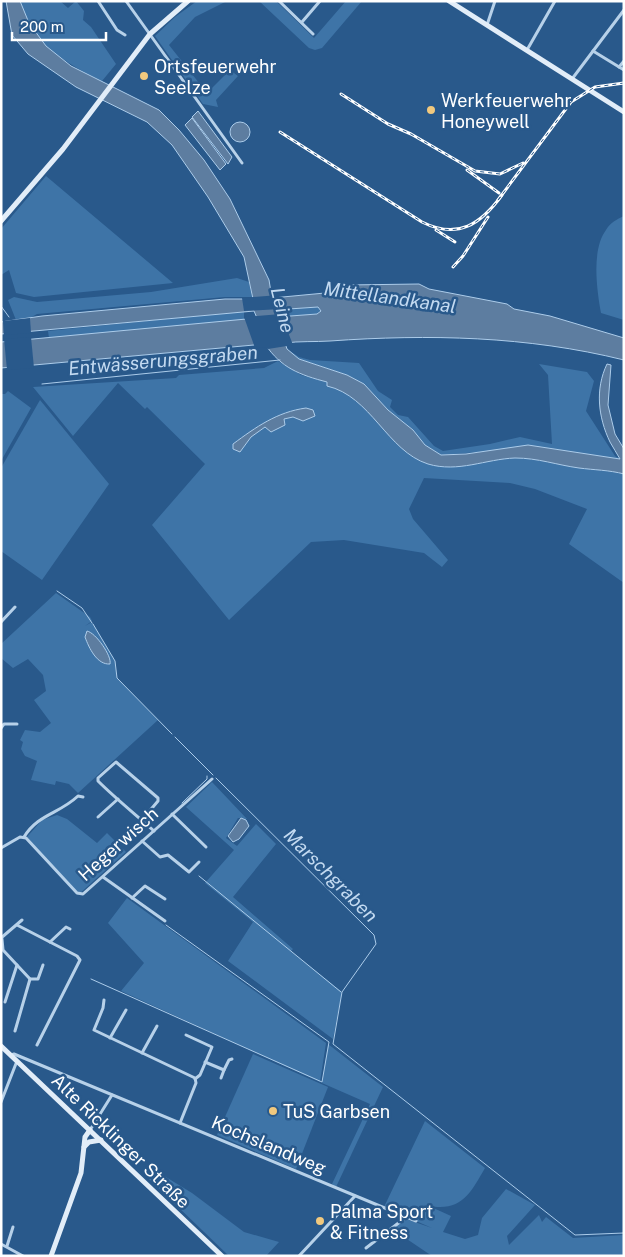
<svg xmlns="http://www.w3.org/2000/svg" width="625" height="1257" font-family="'Public Sans',sans-serif">
  <style>
    .green { fill: #3e74a7 }
    .water { fill: #5d7da0; stroke: #acccea; fill-rule: evenodd }
    .pier { fill: #29598b }
    .lines { fill: none; stroke-linecap: round; stroke-linejoin: round }
    .stream { stroke: #acccea; stroke-width: 1 }
    .street { stroke: #b7d1e9; stroke-width: 3 }
    .secondary { stroke: #e2edf8; stroke-width: 5 }
    .rail-casing { stroke: #fff; stroke-width: 3 }
    .rail { stroke: #29598b; stroke-width: 1; stroke-dasharray: 4; stroke-linecap: butt }
    .poi-dot { fill: #f1c97e; stroke: #29598b; stroke-width: 2 }
    .labels { text-anchor: middle; dominant-baseline: central; stroke-width: 5; stroke-linejoin: round; paint-order: stroke }
    .poi-label { font-size: 18px; fill: #fff; stroke: #29598b; text-anchor: start }
    .street-label { font-size: 18px; fill: #fff; stroke: #29598b }
    .water-label { font-size: 19px; font-style: italic; fill: #c3daf1; stroke: #29598b }
  </style>
  <rect width="100%" height="100%" fill="#29598b"/>
  <!-- green -->
  <g class="green">
    <path d="M20 1H60L68 8 76 1 84 11 83 20 91 27 116 64 102 81C69 65 27 42 20 1Z"/>
    <polygon points="197,1 227,1 195,17 169,45 207,93 230,70 238,76 216,100 218,107 203,104 155,36 175,17"/>
    <polygon points="259,1 276,1 314,38 346,1 362,1 322,48 315,50 309,48"/>
    <polygon points="46,176 173,283 34,297 16,293 9,270 1,275 1,229"/>
    <path d="M624 216V320L601 313C597 291 591 250 606 230 610 223 617 219 624 216Z"/>
    <polygon points="237,278 249,282 252,297 225,297 37,314 28,319 16,320 8,300 14,297 37,302 151,292"/>
    <polygon points="318,307 321,311 317,314 282,317 281,309"/>
    <polygon points="244,311 244,319 234,321 49,338 48,331"/>
    <polygon points="287,349 299,357 310,360 359,363 378,391 392,400 390,407 398,415 408,417 434,446 443,451 490,444 520,437 552,444 548,375 539,364 587,372 594,381 586,411 615,456 620,459 540,447 441,455 425,445 413,430 388,410 364,384 347,375 299,359"/>
    <polygon points="245,350 245,353 216,360 77,372 95,365"/>
    <path d="M278 361 301 375 327 382 328 386C370 396 391 454 429 464 459 472 485 459 515 458 538 458 557 465 579 468 594 470 609 470 624 474V583L569 544 587 509 535 489 510 483 424 478 409 509 413 519 448 560 442 567 424 553 344 540 311 542 229 620 152 525 205 464 147 407 145 409 118 383 73 436 33 387 176 378 179 375 264 368Z"/>
    <polygon points="8,391 31,408 1,461 1,394 5,394"/>
    <polygon points="40,400 109,484 42,580 1,551 1,468"/>
    <polygon points="56,593 90,617 92,621 85,626 92,622 115,661 117,678 158,720 78,793 69,784 56,781 55,785 31,780 37,761 25,756 21,749 23,742 20,740 25,730 40,732 51,723 34,700 46,691 43,675 28,659 13,668 1,658 1,644"/>
    <polygon points="212,782 247,819 238,818 226,838 237,846 256,824 276,844 233,897 293,949 291,951 342,992 333,1039 228,961 253,922 205,883 234,850 186,807"/>
    <polygon points="57,815 67,819 97,843 107,833 126,852 78,895 27,837 42,820"/>
    <polygon points="127,898 326,1043 320,1082 121,991 144,963 108,923"/>
    <polygon points="328,1044 383,1087 336,1187 332,1184 370,1104 322,1083"/>
    <polygon points="253,1054 328,1087 296,1169 217,1135"/>
    <path d="M425 1121 485 1168C471 1192 462 1212 429 1206L451 1216 443 1232 465 1239 478 1235 482 1218 506 1189 535 1205 507 1236 509 1245 539 1215 542 1222 546 1217 573 1238 624 1235V1256H432L392 1229 406 1219 432 1228 384 1207Z"/>
    <polygon points="156,1171 192,1193 244,1232 279,1242 266,1256 229,1256 149,1179"/>
  </g>
  <!-- water -->
  <g class="water">
    <path d="M6 1H20L29 23 46 46 71 66 159 110 179 130 204 160 230 199 269 280 272 298 325 293 346 285 419 284 429 289 507 304 514 309 550 316 624 338V360C527 336 429 334 330 341 315 342 299 341 285 343L287 349 299 359 347 375 364 384 388 410 413 430 425 445 441 455 466 454 528 445 620 459C617 453 613 448 610 442 598 417 595 389 607 364L611 365 608 405 615 434 624 449V474C609 470 594 470 579 468 557 465 538 458 515 458 486 459 458 473 428 464 387 451 371 396 327 386V382C300 375 281 368 265 344L1 368V342L257 318 254 311 1 334V322L42 316 225 299H253L244 257 208 197 172 145 147 122 76 87 28 54 12 35ZM318 307 321 311 317 314 277 317 274 310Z"/>
    <polygon points="198,111 232,157 228,164 192,117"/>
    <polygon points="192,118 226,164 220,170 185,125"/>
    <circle cx="240" cy="132" r="10"/>
    <path d="M306 408 313 410 315 416 303 421 293 417 284 419 285 425 271 432 265 427 251 437 240 452 233 449V444C256 427 277 412 306 408Z"/>
    <path d="M87 631C96 633 112 656 110 664 97 665 89 648 85 637Z"/>
    <polygon points="241,818 246,820 249,826 239,839 233,842 228,836"/>
  </g>
  <!-- pier -->
  <g class="pier">
    <polygon points="279,295 281,309 244,311 242,298"/>
    <polygon points="281,314 293,345 268,349 264,347 255,348 244,317"/>
    <polygon points="30,318 31,333 4,335 3,321"/>
    <polygon points="31,337 34,368 7,370 4,339"/>
  </g>
  <g class="lines">
    <!-- stream -->
    <g class="stream">
      <polyline points="1,306 9,317"/>
      <polyline points="42,384 280,360"/>
      <polyline points="57,591 82,608 92,623"/>
      <polyline points="93,624 115,661 117,678 172,734"/>
      <polyline points="175,737 213,775"/>
      <polyline points="216,778 374,935 376,944 342,992 333,1044 575,1235 624,1233"/>
      <polyline points="182,803 207,779 207,776"/>
      <polyline points="199,876 341,992"/>
      <polyline points="91,979 322,1082 329,1042 166,925"/>
    </g>
    <!-- street -->
    <g class="street">
      <polyline points="98,1 117,30 125,35"/>
      <polyline points="126,1 242,163"/>
      <polyline points="279,1 313,34"/>
      <polyline points="302,22 320,1"/>
      <polyline points="487,25 495,1"/>
      <polyline points="527,50 555,1"/>
      <polyline points="593,51 624,70"/>
      <polyline points="619,67 624,61"/>
      <polyline points="572,79 624,10"/>
      <polyline points="1,622 15,607"/>
      <polyline points="1,728 4,724 17,724"/>
      <polyline points="172,814 206,847"/>
      <polyline points="98,817 118,799"/>
      <path d="M142 820 158 801V798L116 762 98 778V781C115 798 135 814 154 831"/>
      <path d="M24 837C38 814 59 814 78 796L83 797"/>
      <polyline points="142,841 160,857 168,855 189,872 199,862"/>
      <polyline points="1,848 20,837 26,838 77,893 83,894 212,779"/>
      <polyline points="103,877 165,921"/>
      <polyline points="132,898 145,886 165,899"/>
      <polyline points="17,925 77,956 80,960 37,1045"/>
      <polyline points="1,938 22,920"/>
      <polyline points="2,939 3,950 30,979 38,979 43,965"/>
      <polyline points="50,942 66,927 70,929"/>
      <polyline points="104,1000 103,1008 94,1030 195,1078 196,1083 180,1123"/>
      <polyline points="5,1002 17,965"/>
      <polyline points="15,1031 30,979"/>
      <polyline points="186,1035 212,1047 200,1075 195,1079"/>
      <polyline points="110,1038 126,1010"/>
      <polyline points="142,1053 157,1026"/>
      <polyline points="11,1055 14,1054 416,1221"/>
      <polyline points="205,1062 224,1070 229,1060 232,1059"/>
      <polyline points="221,1078 224,1070"/>
      <polyline points="1,1102 17,1061"/>
      <polyline points="90,1130 112,1095"/>
      <polyline points="1,1244 23,1256"/>
      <polyline points="7,1246 13,1227"/>
      <polyline points="366,1248 405,1218"/>
      <polyline points="299,1256 355,1196"/>
    </g>
    <!-- secondary -->
    <g class="secondary">
      <polyline points="449,1 624,112"/>
      <polyline points="1,221 63,149 150,34 188,1"/>
      <polyline points="1,1046 222,1256"/>
      <polyline points="84,1147 89,1142 101,1140"/>
      <polyline points="51,1256 81,1173 85,1137 90,1130"/>
    </g>
    <!-- rail casing -->
    <g class="rail-casing">
      <g id="rail">
        <polyline points="341,94 388,124 411,134 475,171 500,174 523,163"/>
        <path d="M280 132 422 222C458 240 481 224 502 195"/>
        <polyline points="467,170 499,193"/>
        <polyline points="498,200 571,102 595,87 624,83"/>
        <polyline points="436,230 455,242"/>
        <polyline points="453,267 463,256 488,217"/>
      </g>
    </g>
    <!-- rail -->
    <use href="#rail" class="rail"/>
  </g>
  <!-- markers -->
  <g class="poi-dot">
    <circle cx="144" cy="76" r="5"/>
    <circle cx="431" cy="110" r="5"/>
    <circle cx="273" cy="1111" r="5"/>
    <circle cx="320" cy="1221" r="5"/>
  </g>
  <g class="labels">
    <!-- poi labels -->
    <g class="poi-label">
      <text x="154" y="66">Ortsfeuerwehr<tspan x="154" dy="21">Seelze</tspan></text>
      <text x="441" y="100">Werkfeuerwehr<tspan x="441" dy="21">Honeywell</tspan></text>
      <text x="283" y="1111">TuS Garbsen</text>
      <text x="330" y="1211">Palma Sport<tspan x="330" dy="21">&amp; Fitness</tspan></text>
    </g>
    <!-- street labels -->
    <g class="street-label">
      <text transform="translate(118 844) rotate(-42)">Hegerwisch</text>
      <text transform="translate(121 1141) rotate(44)">Alte Ricklinger Straße</text>
      <text transform="translate(269 1145) rotate(23)">Kochslandweg</text>
    </g>
    <!-- water labels -->
    <g class="water-label">
      <text transform="translate(390 297) rotate(8)">Mittellandkanal</text>
      <text transform="translate(283 310) rotate(76)">Leine</text>
      <text transform="translate(163 360) rotate(-5)">Entwässerungsgraben</text>
      <text transform="translate(331 875) rotate(45)">Marschgraben</text>
    </g>
  </g>
  <!-- border -->
  <rect width="625" height="1257" fill="none" stroke="#ffffff" stroke-width="5"/>
  <!-- scale -->
  <path d="M12 32v8h94v-8" fill="none" stroke="#ffffff" stroke-width="2.5"/>
  <text x="20" y="32" font-size="15" fill="#ffffff" stroke="#29598b" stroke-width="4" paint-order="stroke">200 m</text>
</svg>
